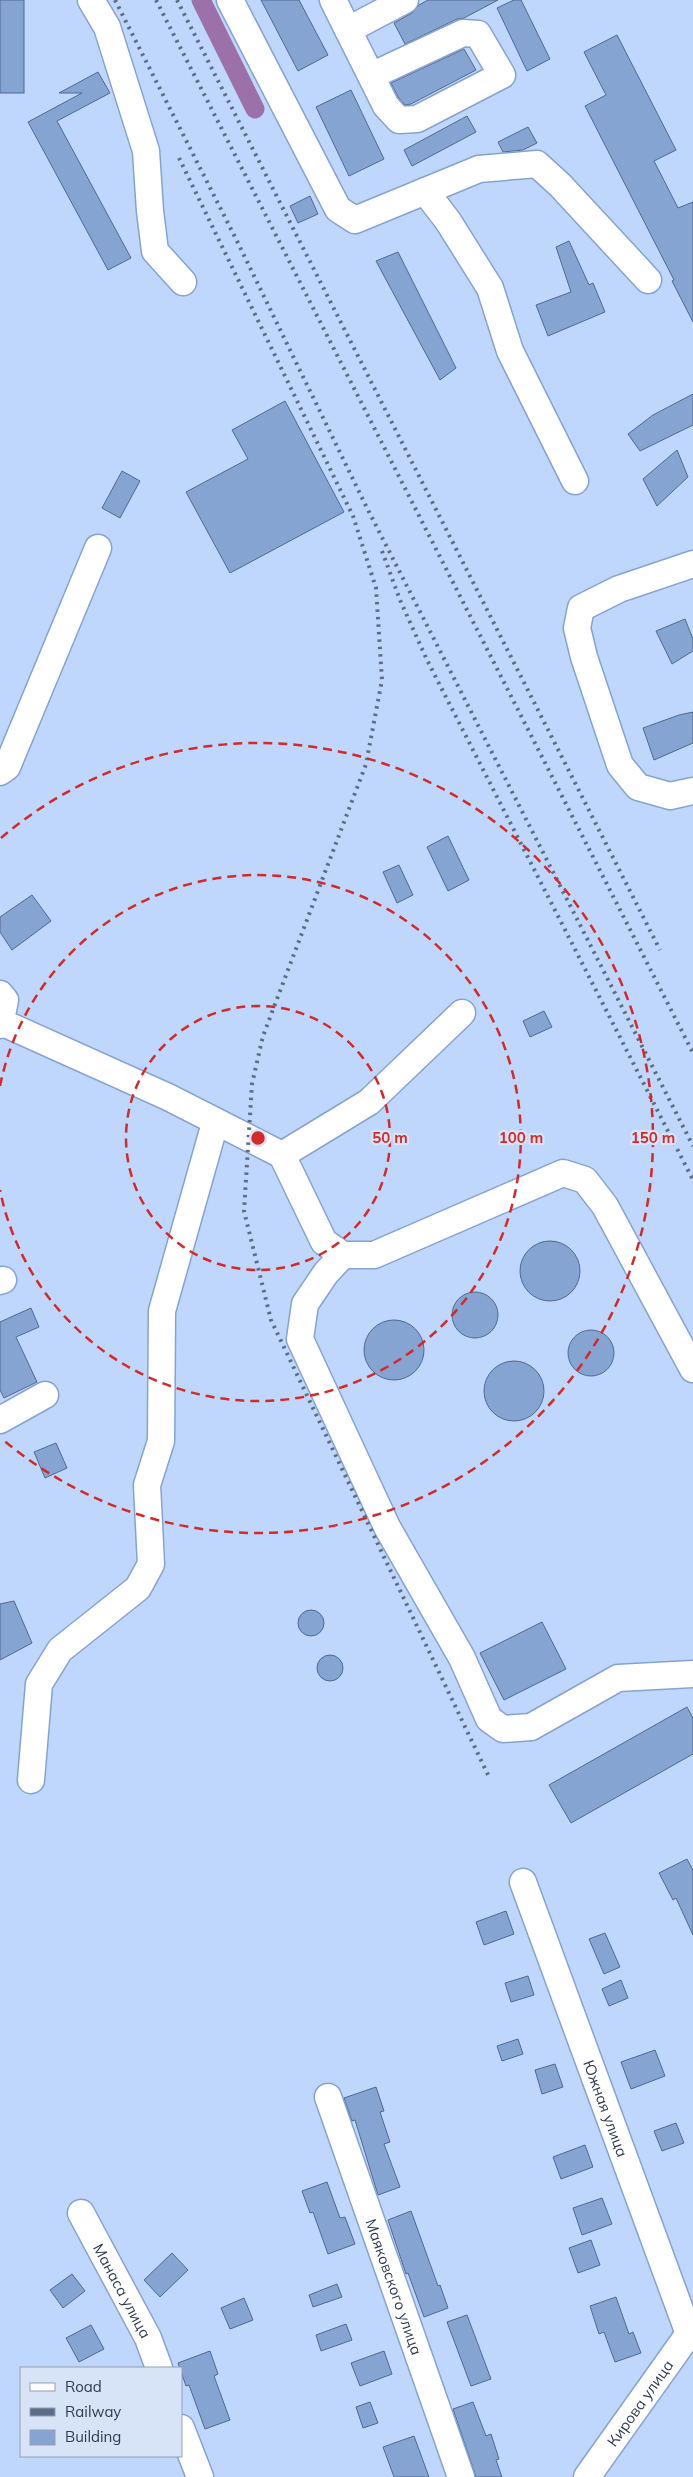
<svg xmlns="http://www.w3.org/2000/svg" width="693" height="2477" font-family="Mulish,sans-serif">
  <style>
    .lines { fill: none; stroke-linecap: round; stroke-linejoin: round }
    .canal { stroke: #9c70a8; stroke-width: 19 }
    .building { fill: #86a4d1; stroke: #4e6993 }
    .minor-casing { stroke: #86a3d0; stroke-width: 29 }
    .minor { stroke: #fff; stroke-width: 26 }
    .rail { stroke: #5d6d86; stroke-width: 4; stroke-dasharray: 2.5 5; stroke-linecap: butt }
    .ring { fill: none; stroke: #d62828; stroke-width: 2.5; stroke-dasharray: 9 6 }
    .labels { text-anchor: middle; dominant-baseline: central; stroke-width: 4.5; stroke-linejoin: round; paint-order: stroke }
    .street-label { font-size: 15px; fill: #2f3b4e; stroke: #d7e4f7 }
    .centre { fill: #d62828; stroke: #d7e4f7; stroke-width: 2.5 }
    .ring-label { font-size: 15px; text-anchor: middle; font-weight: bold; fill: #d62828; stroke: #d7e4f7; stroke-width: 4.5; stroke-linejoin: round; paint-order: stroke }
  </style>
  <rect width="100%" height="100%" fill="#bfd7fd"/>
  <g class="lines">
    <!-- canal -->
    <polyline class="canal" points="201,0 255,109"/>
  </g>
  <!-- building -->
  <g class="building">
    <rect x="0" y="0" width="24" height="93"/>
    <polygon points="261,0 299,0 328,55 298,71"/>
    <polygon points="428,0 498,0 464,18 457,19 405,44 394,23 412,13 419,5"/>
    <polygon points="514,0 521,0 550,59 527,71 497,8"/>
    <polygon points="617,35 676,150 654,161 678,208 693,202 693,322 672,281 674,280 585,106 606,95 584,52"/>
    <polygon points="464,49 476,70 411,104 405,105 398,97 391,83"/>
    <polygon points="98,72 110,93 57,121 131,258 108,270 28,122 82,93 59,93"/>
    <polygon points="351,90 384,159 349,176 316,107"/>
    <polygon points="467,116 476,132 412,166 404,150"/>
    <polygon points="528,127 537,143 523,150 503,152 498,142"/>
    <polygon points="310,196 318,214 298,223 290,206"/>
    <polygon points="569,241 589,285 593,283 605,312 548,336 536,305 571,292 556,247"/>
    <polygon points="398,252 456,368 440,380 376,261"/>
    <polygon points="693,394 693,425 640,451 628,434 653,415"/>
    <polygon points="285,401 344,512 230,573 186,492 248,459 232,430"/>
    <polygon points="677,450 688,477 657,506 643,479"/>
    <polygon points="122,471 140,481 120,518 102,508"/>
    <polygon points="685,619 693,639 693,651 672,664 656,631"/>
    <polygon points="693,712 693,743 654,760 643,728 679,715"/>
    <polygon points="448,836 469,880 448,891 427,847"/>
    <polygon points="399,865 413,895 397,903 383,872"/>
    <polygon points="32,895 51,921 12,950 0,932 0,917"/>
    <polygon points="544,1011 552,1027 530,1037 523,1021"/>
    <circle cx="550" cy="1271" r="30"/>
    <circle cx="475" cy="1315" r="23"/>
    <polygon points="31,1308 39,1327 16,1337 37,1382 4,1398 0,1390 0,1322"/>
    <circle cx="394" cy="1350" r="30"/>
    <circle cx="591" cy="1353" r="23"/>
    <circle cx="514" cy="1391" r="30"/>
    <polygon points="56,1443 67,1468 45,1478 34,1452"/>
    <polygon points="14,1601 32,1643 0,1660 0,1604"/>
    <circle cx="311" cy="1623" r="13"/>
    <polygon points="542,1622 566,1669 504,1700 480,1653"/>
    <circle cx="330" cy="1668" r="13"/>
    <polygon points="687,1707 693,1718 693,1754 571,1823 549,1785"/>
    <polygon points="687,1859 693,1870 693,1935 676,1898 673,1900 659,1873"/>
    <polygon points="506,1911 514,1934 484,1945 476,1922"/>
    <polygon points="605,1933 620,1967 604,1974 589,1939"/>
    <polygon points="528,1976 534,1995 511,2002 505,1983"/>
    <polygon points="621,1980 628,1998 609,2006 602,1989"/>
    <polygon points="518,2039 523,2054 502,2061 497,2046"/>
    <polygon points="655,2050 665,2076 631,2089 621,2062"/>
    <polygon points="555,2064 563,2087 542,2094 535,2070"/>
    <polygon points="376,2087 384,2111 380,2112 390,2142 384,2144 400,2187 378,2195 355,2120 352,2121 344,2098"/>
    <polygon points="676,2123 684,2143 662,2151 654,2131"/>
    <polygon points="585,2145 593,2167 561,2179 553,2157"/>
    <polygon points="327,2182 340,2218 345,2217 355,2244 328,2254 313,2212 310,2213 302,2191"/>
    <polygon points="602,2198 612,2224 582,2235 573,2208"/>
    <polygon points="411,2211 438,2286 440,2285 448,2308 424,2317 408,2273 406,2274 388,2220"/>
    <polygon points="591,2240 600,2265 578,2273 569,2248"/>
    <polygon points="172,2253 188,2270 160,2297 144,2280"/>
    <polygon points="72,2274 85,2291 63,2308 50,2290"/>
    <polygon points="337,2284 342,2297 313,2307 309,2295"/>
    <polygon points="616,2297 629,2334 633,2332 641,2353 615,2362 604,2332 599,2334 590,2306"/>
    <polygon points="244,2298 253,2320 230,2329 221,2308"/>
    <polygon points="467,2315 491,2379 471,2386 447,2322"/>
    <polygon points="346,2324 352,2340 321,2351 316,2335"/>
    <polygon points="91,2325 104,2349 79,2362 66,2338"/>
    <polygon points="210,2351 218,2374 214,2376 230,2420 205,2429 189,2385 186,2386 178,2363"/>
    <polygon points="384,2351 392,2374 360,2386 351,2363"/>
    <polygon points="370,2402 378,2423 363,2428 356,2407"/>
    <polygon points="473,2402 486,2436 491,2434 499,2459 496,2460 502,2477 476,2477 453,2409"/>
    <polygon points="414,2436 429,2477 394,2477 383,2447"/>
  </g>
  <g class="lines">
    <!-- minor casing -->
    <g class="minor-casing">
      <g id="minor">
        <polyline points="91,0 107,27 146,151 150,211 155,251 183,282"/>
        <polyline points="230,0 338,209 355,220 479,169 537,164 560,185 648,280"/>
        <polyline points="333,0 386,106 399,120 417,119 502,75 478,34 463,33 371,76"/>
        <polyline points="348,30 405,0"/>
        <polyline points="425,191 448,221 490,288 510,351 575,481"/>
        <polyline points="693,564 619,589 581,608 577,628 584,657 620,765 638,787 670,796 693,791"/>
        <polyline points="0,772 7,767 98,548"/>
        <polyline points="0,994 5,1000 0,1025"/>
        <polyline points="1,1022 168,1097 282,1155 369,1102 462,1013"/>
        <polyline points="282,1155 324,1242 343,1255 374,1255 563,1173 585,1180 605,1206 693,1369"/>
        <polyline points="343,1255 326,1273 305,1304 300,1339 387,1527 462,1658 489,1719 503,1729 531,1727 618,1678 693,1674"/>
        <polyline points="0,1281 3,1280"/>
        <polyline points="0,1420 45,1395"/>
        <polyline points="31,1780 39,1684 60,1650 138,1588 151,1564 147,1485 161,1441 162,1311 215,1123"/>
        <path id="s1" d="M523 1882 689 2334"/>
        <path id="s2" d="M328 2097 461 2477"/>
        <path id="s3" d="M81 2213 148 2338 159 2368"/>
        <polyline points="181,2428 200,2477"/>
        <path id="s4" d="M587 2477 693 2328"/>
      </g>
    </g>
    <!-- minor -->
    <use href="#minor" class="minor"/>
    <!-- rail -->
    <g class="rail">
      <polyline points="115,0 237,241 365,504 693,1146"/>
      <polyline points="156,0 693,1053"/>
      <polyline points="177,0 660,950"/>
      <polyline points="179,158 353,516 376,588 382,680 366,764 263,1036 252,1084 244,1211 271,1320 489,1777"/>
      <polyline points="382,551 400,600 427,660 693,1180"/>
    </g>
  </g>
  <!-- distance rings -->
  <g class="ring">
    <circle cx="258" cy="1138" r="132"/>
    <path d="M0 1086A263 263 0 1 1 0 1190"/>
    <path d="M1 838A395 395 0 1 1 1 1438"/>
  </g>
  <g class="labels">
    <!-- street labels -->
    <g class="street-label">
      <text stroke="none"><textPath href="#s1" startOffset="241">Южная улица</textPath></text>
      <text stroke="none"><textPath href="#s2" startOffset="201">Маяковского улица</textPath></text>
      <text stroke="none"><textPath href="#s3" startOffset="88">Манаса улица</textPath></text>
      <text stroke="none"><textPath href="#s4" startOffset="91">Кирова улица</textPath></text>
    </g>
  </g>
  <circle cx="258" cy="1138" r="8" class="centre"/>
  <g class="ring-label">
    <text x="390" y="1143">50 m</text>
    <text x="521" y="1143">100 m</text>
    <text x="653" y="1143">150 m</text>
  </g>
  <!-- legend -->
  <rect x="20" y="2367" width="162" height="90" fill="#d7e4f7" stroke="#94a0b3"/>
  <rect x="30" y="2383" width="25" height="8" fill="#ffffff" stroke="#94a0b3"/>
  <text x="65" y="2392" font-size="15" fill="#2f3b4e">Road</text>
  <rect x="30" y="2408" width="25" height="8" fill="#5d6d86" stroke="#94a0b3"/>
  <text x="65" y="2417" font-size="15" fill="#2f3b4e">Railway</text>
  <rect x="30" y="2430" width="25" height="15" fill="#86a4d1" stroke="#94a0b3"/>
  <text x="65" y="2442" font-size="15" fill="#2f3b4e">Building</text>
</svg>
